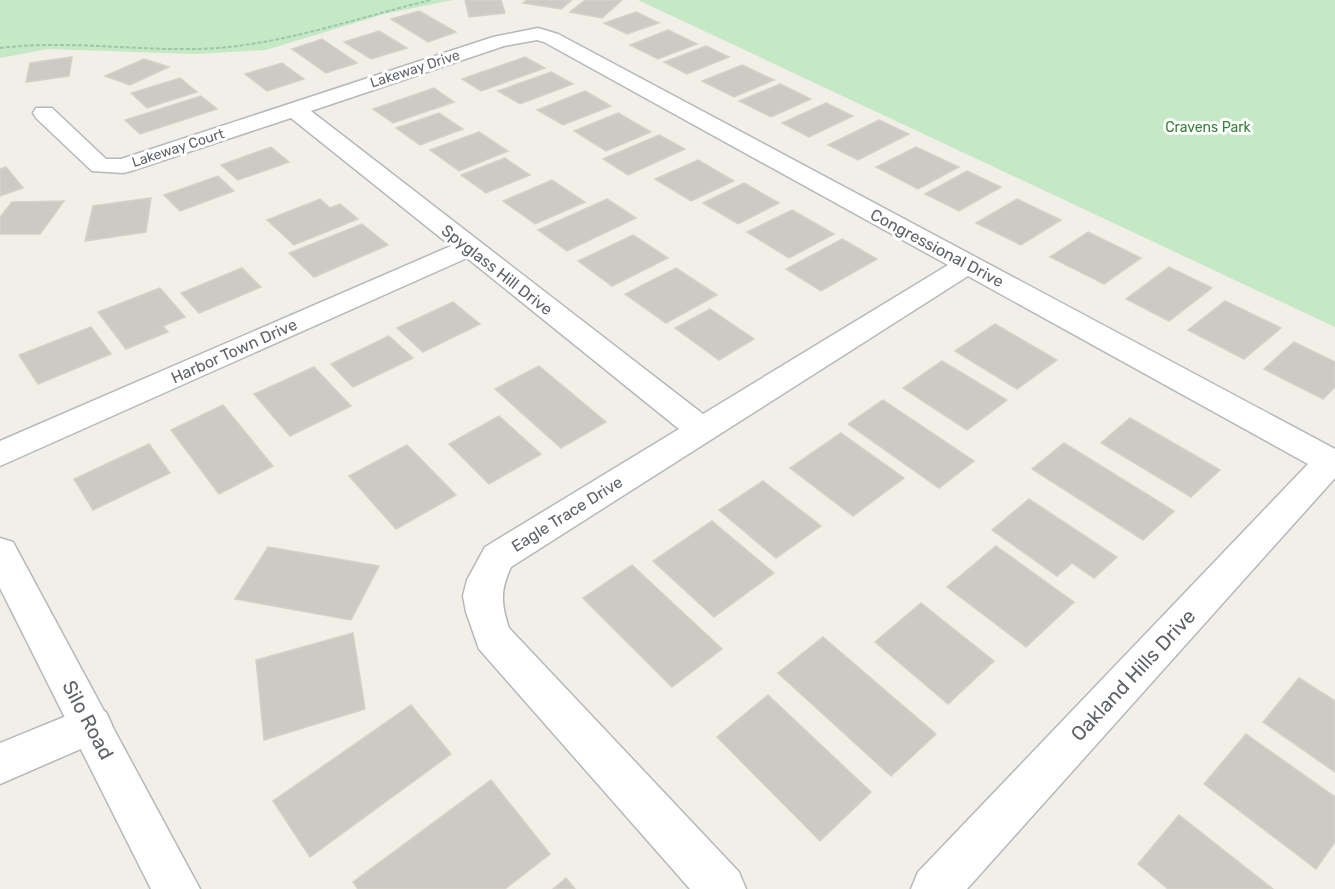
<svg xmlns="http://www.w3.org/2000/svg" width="1335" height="889" font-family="Rubik,sans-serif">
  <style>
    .green { fill: #c5e8c5 }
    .building { fill: #cccac5; stroke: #d6d1c6; stroke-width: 1.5 }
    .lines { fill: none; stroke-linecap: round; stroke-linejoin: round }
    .minor-casing { stroke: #b5b8bc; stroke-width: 3 }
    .tertiary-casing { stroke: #b5b8bc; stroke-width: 3 }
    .path { stroke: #9cc7a9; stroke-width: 2; stroke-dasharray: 4 2; stroke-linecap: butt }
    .minor { fill: #fff; fill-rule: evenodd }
    .tertiary { fill: #fff; fill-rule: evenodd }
    .labels { text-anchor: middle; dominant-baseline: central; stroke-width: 6; stroke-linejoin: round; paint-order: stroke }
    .far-street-label { font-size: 14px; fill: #5f6368; stroke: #fff }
    .far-park-label { font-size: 14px; fill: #348238; stroke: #fff }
    .street-label { font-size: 16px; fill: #5f6368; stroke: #fff }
    .near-street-label { font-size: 20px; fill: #5f6368; stroke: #fff }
  </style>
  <rect width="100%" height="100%" fill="#f1efe8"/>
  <!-- green -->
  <g class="green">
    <polygon points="0,0 453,0 384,14 266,50 195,54 48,49 0,58"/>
    <polygon points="638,0 1335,0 1335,327"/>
  </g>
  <!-- building -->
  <g class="building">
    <polygon points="465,0 501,0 505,13 469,17"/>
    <polygon points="527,0 572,0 561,9 523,3"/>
    <polygon points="585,0 622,0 602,18 570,12"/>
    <polygon points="419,11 456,32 428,42 391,19"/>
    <polygon points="636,12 659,23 627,34 604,23"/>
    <polygon points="668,30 697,44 658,59 630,45"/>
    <polygon points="379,31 407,48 371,59 344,42"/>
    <polygon points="322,39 357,63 326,73 292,49"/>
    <polygon points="706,46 729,57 687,74 664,62"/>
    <polygon points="72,57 69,76 26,82 30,63"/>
    <polygon points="525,57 545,68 481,91 462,79"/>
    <polygon points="144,59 169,67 130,85 105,76"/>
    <polygon points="282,63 304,79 267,91 245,74"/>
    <polygon points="742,65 774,80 734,97 702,81"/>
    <polygon points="551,72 573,84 520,104 498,91"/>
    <polygon points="180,78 197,92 147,108 131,93"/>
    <polygon points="780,84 811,99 771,117 739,101"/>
    <polygon points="434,88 454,102 393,123 373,109"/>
    <polygon points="585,91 611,106 563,125 537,110"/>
    <polygon points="201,96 217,109 140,134 125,120"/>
    <polygon points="826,103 853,116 809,137 782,123"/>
    <polygon points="439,113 463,129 420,145 396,128"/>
    <polygon points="618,113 651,132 606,151 574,131"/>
    <polygon points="879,120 909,134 858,160 828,145"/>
    <polygon points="479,132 508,151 459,171 430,150"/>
    <polygon points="659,135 685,149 628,175 603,159"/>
    <polygon points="271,147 289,162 238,180 221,165"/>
    <polygon points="916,147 959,167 918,189 876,167"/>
    <polygon points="505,158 530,175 486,193 461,175"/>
    <polygon points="698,160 734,181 691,201 655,179"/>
    <polygon points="6,167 23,188 0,196 0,169"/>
    <polygon points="967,171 1001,187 959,211 925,194"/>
    <polygon points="218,176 234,191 180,211 164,195"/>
    <polygon points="552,180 585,202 535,224 503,201"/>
    <polygon points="744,183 779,203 738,224 703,203"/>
    <polygon points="151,198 146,232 85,241 93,206"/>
    <polygon points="320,199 330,208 340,204 358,219 294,245 267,220"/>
    <polygon points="607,199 636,218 567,251 538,230"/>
    <polygon points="1017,199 1061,220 1021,245 976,223"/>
    <polygon points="64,201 40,234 0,234 0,217 12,202"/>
    <polygon points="792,210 834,234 789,258 747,232"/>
    <polygon points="362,224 388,245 314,277 289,253"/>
    <polygon points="1088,232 1141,258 1104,284 1050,257"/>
    <polygon points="633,235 668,258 612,286 578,261"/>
    <polygon points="842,239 877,259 821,291 786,269"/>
    <polygon points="1169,267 1212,288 1169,321 1126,299"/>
    <polygon points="242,268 261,287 199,313 181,293"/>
    <polygon points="676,268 717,295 666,323 625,294"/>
    <polygon points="160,288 185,317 163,326 168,332 126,349 98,312"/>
    <polygon points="1225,301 1281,328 1244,359 1188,330"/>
    <polygon points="453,302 480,324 423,352 397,328"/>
    <polygon points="710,309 754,339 719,360 675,328"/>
    <polygon points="995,324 1057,360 1017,389 955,351"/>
    <polygon points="91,327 111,354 38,384 19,355"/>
    <polygon points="389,336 413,358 353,387 331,364"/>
    <polygon points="1294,342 1335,362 1335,387 1323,399 1264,369"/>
    <polygon points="942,361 1007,400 967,430 903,388"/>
    <polygon points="539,366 606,422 561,448 495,389"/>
    <polygon points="314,367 351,406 290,436 254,394"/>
    <polygon points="883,400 974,461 939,488 848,424"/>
    <polygon points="223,405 273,466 219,494 171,430"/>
    <polygon points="499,416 541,454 489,484 449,444"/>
    <polygon points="1130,418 1220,470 1191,497 1101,443"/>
    <polygon points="841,433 904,478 853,516 790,468"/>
    <polygon points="1064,443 1174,511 1143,540 1032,469"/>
    <polygon points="149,444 170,473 93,510 74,479"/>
    <polygon points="407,445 456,495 396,529 349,476"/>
    <polygon points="763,481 821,526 776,558 719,510"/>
    <polygon points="1029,499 1117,557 1094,578 1072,563 1057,576 992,530"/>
    <polygon points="712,521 774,573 714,617 653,561"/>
    <polygon points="996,546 1074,602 1026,647 947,587"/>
    <polygon points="268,547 379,566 351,620 235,599"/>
    <polygon points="632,565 722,649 672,687 583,598"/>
    <polygon points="921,603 994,661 948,704 875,642"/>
    <polygon points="353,633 365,709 264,740 256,660"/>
    <polygon points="823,637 936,734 891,776 778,673"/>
    <polygon points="1299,678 1335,701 1335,772 1263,722"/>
    <polygon points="768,695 871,792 820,841 717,737"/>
    <polygon points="411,705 451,754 310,857 273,801"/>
    <polygon points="1246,734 1335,797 1335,842 1316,869 1204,784"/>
    <polygon points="491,780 550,854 505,889 358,889 353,882"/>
    <polygon points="1179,815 1273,889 1168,889 1138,864"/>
    <polygon points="566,878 575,889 553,889"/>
  </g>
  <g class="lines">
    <!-- minor casing -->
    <g class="minor-casing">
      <g id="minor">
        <path d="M538 28 558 34 1335 449V478L967 889H911L918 872 1308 464 968 276 511 567C500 590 501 604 509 628L739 872 746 889H690L479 649 466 612 463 596 467 580 485 547 679 429 467 258 0 466V441L451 246 291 118 131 171 123 173 92 171 36 118 33 113 36 108H52L106 159H121L493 37ZM537 40 544 42 948 265 703 414 311 111 504 46Z"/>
        <polygon points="91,706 106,712 112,725 106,738 0,784 0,743"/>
      </g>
    </g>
    <!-- tertiary casing -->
    <g class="tertiary-casing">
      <polygon id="tertiary" points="0,538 13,542 200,889 151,889 0,588"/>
    </g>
    <!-- path -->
    <path class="path" d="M0 48C73 39 145 53 218 48 291 42 360 17 431 0"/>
    <!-- minor -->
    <use href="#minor" class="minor"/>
    <!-- tertiary -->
    <use href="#tertiary" class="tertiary"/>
  </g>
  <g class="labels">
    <!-- far-street labels -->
    <g class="far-street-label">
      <text transform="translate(415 69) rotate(-18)">Lakeway Drive</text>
      <text transform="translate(178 148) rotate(-18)">Lakeway Court</text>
    </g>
    <!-- far-park labels -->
    <g class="far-park-label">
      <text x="1208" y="127">Cravens Park</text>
    </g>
    <!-- street labels -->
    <g class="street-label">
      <text transform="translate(937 248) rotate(28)">Congressional Drive</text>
      <text transform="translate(497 270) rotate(38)">Spyglass Hill Drive</text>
      <text transform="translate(234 351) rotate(-24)">Harbor Town Drive</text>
      <text transform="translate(567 514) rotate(-32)">Eagle Trace Drive</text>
    </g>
    <!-- near-street labels -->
    <g class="near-street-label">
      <text transform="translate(1133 675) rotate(-47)">Oakland Hills Drive</text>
      <text transform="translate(88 720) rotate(62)">Silo Road</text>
    </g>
  </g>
</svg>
